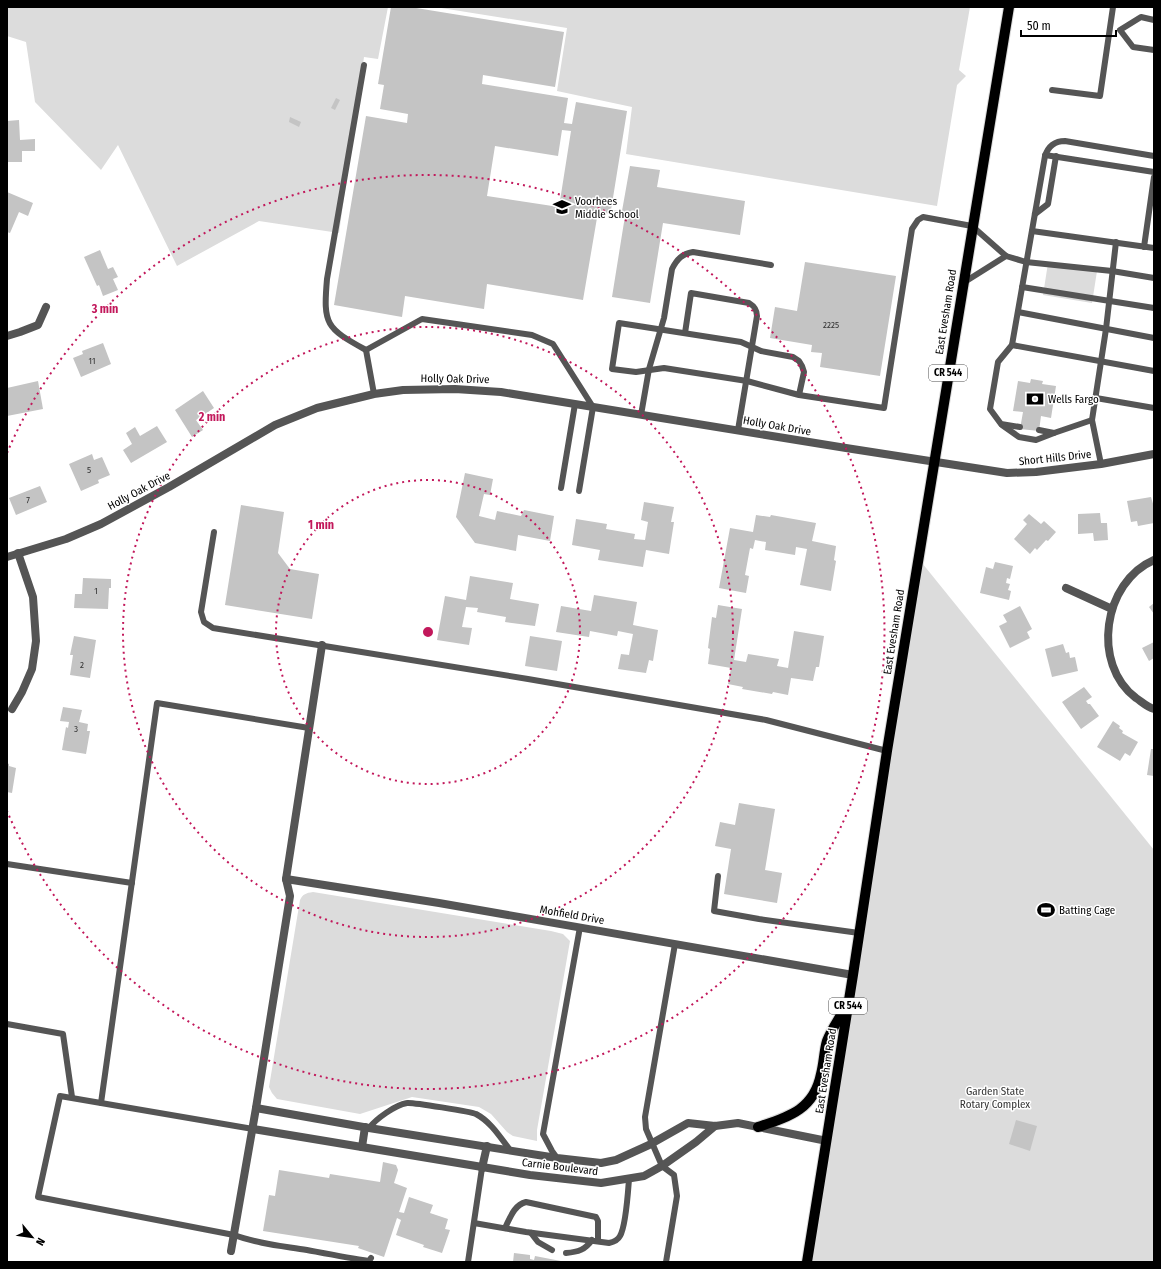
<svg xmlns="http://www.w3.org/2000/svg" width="1161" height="1269" font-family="'Fira Sans Condensed',sans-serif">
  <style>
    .green { fill: #dcdcdc }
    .building { fill: #c4c4c4; fill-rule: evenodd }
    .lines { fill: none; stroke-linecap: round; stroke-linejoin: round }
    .primary-casing { stroke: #dbdbdb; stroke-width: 12 }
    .service { stroke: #555; stroke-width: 6 }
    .minor { stroke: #555; stroke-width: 8 }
    .primary { stroke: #000; stroke-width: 10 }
    .ring { fill: none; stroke: #c2185b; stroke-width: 2; stroke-dasharray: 2 4 }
    .labels { text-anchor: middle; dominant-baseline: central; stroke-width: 3; stroke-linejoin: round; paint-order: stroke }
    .number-label { font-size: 9px; fill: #313131 }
    .shield { fill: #fff; stroke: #4c4c4c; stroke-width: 1 }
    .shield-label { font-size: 10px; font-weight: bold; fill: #000 }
    .poi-label { font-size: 11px; fill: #000; stroke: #fff; text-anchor: start }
    .street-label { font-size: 11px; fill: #000; stroke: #fff }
    .park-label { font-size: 11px; fill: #333; stroke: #fff }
    .centre { fill: #c2185b; stroke: #fff; stroke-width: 2 }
    .ring-label { font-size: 12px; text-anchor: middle; font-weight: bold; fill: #c2185b; stroke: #fff; stroke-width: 3; stroke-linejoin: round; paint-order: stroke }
  </style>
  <rect width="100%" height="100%" fill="#fff"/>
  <!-- green -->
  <g class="green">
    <polygon points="7,7 388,7 378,59 364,57 339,233 259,221 177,266 118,145 101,170 35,102 26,42 7,36"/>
    <polygon points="435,7 970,7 959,70 966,76 957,85 937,206 626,154 632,107 557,91 567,28"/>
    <polygon points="1048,263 1097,271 1092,303 1043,295"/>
    <polygon points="918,558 1154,850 1154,1262 807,1262"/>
    <path d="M313 892 551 931 563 934 570 941 537 1130V1141L513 1136 507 1132 491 1114 479 1107 412 1097 360 1114 277 1099 272 1093 269 1087 300 900C303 894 306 893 313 892Z"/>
  </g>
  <!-- building -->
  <g class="building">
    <path d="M391 7H410L564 32 555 87 483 75 482 84 568 98 564 123 572 124 576 102 627 111 611 210 622 211 630 166 660 170 657 187 745 201 740 235 663 223 650 303 612 297 625 216 598 212 583 300 487 284 484 309 405 296 402 317 334 305 366 116 407 123 408 114 380 109 384 85 378 84ZM562 130 571 131 559 207 487 196 495 146 558 156Z"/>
    <polygon points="336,98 340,100 335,110 331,108"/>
    <polygon points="290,117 301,122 299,127 289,122"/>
    <polygon points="19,120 20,140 35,139 35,151 22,151 22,162 7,162 7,121"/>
    <polygon points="7,192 33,203 28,216 19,212 10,233 7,232"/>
    <polygon points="100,250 108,269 113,267 118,277 113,279 118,290 103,296 99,285 97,286 84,257"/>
    <polygon points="805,262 896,276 880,376 820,367 822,353 811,352 812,345 770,338 775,307 797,311"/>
    <polygon points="103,343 111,364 81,377 73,358 83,354 82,351"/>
    <polygon points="1031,379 1043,381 1042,384 1056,386 1051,418 1041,416 1039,431 1020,429 1023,412 1013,411 1018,381 1030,383"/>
    <polygon points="38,381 43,409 7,416 7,388"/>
    <polygon points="203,391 214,408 196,420 203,430 192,437 175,410"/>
    <polygon points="157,426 167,442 131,463 123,450 132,444 126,433 135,427 140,436"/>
    <polygon points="92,454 94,460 102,457 110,475 98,480 99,483 81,491 69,464"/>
    <polygon points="465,473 493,479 490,495 484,494 479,516 495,520 497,511 521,516 524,510 554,516 550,541 518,535 516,551 475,543 456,517"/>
    <polygon points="40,486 47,502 16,515 9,498"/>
    <polygon points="1151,497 1154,507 1154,523 1138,526 1137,521 1131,522 1127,501"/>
    <polygon points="644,502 674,507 671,522 674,522 669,554 646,550 643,567 598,560 600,550 572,545 576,519 607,524 606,529 635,534 634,539 645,540 648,522 641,520"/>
    <polygon points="241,505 284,512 278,553 290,569 319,574 312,619 225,605"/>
    <polygon points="1100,513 1101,523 1107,523 1108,540 1094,541 1093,533 1078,534 1078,514"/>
    <polygon points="1029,514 1041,524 1044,521 1056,532 1048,541 1046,540 1037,550 1035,548 1030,554 1014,539 1027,524 1023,520"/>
    <polygon points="756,515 770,517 771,515 816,523 812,541 836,546 834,560 836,561 831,591 800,585 807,549 796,547 795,555 765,550 766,542 755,540 753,549 750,548 745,575 749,576 746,593 719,588 730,528 753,532"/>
    <polygon points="995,562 1013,566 1010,579 1007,578 1006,583 1010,584 1008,590 1011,591 1009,600 980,593 986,567 993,569"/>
    <polygon points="470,576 513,583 510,599 539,604 535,626 505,622 506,617 477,612 478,608 466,607 462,627 472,628 469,645 437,640 445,596 466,600"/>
    <polygon points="83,578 111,579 111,588 109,588 108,609 74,608 75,594 82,594"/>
    <polygon points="594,595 637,602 633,625 658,630 653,661 649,660 646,673 618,669 621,654 629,655 633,634 618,631 617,636 590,631 589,637 556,632 561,606 591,611"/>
    <polygon points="1154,603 1154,614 1149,607"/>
    <polygon points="718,605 742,609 734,660 746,662 748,654 779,659 777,666 788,668 794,631 824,636 819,667 816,667 813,681 791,678 788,695 773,692 772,694 742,689 743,687 728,684 731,668 708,664 710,649 708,648 712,617 716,618"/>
    <polygon points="1020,606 1032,629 1027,632 1030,638 1010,648 999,626 1007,622 1003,615"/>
    <polygon points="74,636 96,640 90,678 70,675 73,655 70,655"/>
    <polygon points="530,636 562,641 557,671 525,666"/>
    <polygon points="1154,642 1154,658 1149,661 1142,648"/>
    <polygon points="1063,644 1066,653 1069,652 1070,658 1075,657 1078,671 1052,677 1045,649"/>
    <polygon points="1084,687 1092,697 1086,701 1088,704 1090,704 1099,716 1081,729 1062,702"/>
    <polygon points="63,707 82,710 79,722 88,724 87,731 90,731 86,754 62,750 66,727 68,728 69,722 60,721"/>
    <polygon points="1113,721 1120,726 1119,728 1123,731 1122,733 1138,742 1130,756 1125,753 1120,761 1097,747"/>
    <polygon points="1151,749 1154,749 1154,776 1147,775"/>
    <polygon points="7,763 9,764 9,766 16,768 12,793 7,792"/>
    <polygon points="739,803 775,809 765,870 782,873 777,903 724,894 731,849 715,846 720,822 735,825"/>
    <polygon points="1016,1120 1037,1126 1030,1151 1009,1144"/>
    <polygon points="383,1162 396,1165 398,1170 394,1183 407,1188 399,1212 404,1213 409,1197 433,1205 430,1213 448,1219 445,1229 450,1230 442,1253 423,1247 424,1245 396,1235 401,1220 397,1218 384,1257 358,1248 359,1246 263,1231 269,1195 275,1196 279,1170 329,1178 330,1174 380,1182"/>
    <polygon points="514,1253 530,1255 530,1259 534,1260 535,1256 566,1262 513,1262"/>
  </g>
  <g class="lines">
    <!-- primary casing -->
    <g class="primary-casing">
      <g id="primary">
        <path d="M758 1127C788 1117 814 1110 821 1074 824 1063 824 1051 827 1041 831 1030 839 1019 845 1008"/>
        <polyline points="807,1262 853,975 887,751 1009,7"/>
      </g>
    </g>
    <!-- service -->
    <g class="service">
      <polyline points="1154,20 1141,17 1120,30 1133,47 1154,50"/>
      <path d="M364 65 327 279C323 325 326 328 366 350"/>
      <polyline points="1052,90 1100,96 1113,7"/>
      <polyline points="1045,155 1154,172"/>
      <polyline points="1035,214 1048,204 1056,156"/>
      <polyline points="1032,231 1154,248"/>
      <polyline points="1144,247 1154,177"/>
      <polyline points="963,283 1006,256"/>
      <polyline points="1022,287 1154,308"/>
      <polyline points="1018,312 1154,338"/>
      <path d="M685 333 691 293 749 303C754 306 757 309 757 316L738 430"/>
      <polyline points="1012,345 1154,371"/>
      <polyline points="366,350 422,319 532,335 553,344 593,407 579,491"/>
      <polyline points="366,350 374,394"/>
      <polyline points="799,395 804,372 802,366 799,361 793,357 761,351 741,342 619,323 612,369 636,372 664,368 747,381 799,395 884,408 912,229 918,220 923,217 972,226 1006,256 1026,262 1112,271 1154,278"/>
      <polyline points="1096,398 1154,408"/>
      <path d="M641 415 649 369 664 318 672 269C677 259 682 254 693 252L771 265"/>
      <polyline points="1002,425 1019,437 1036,440 1054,433"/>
      <path d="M1020 427 1001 424 990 409 998 362 1012 345 1045 156C1048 147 1054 141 1065 141L1154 156"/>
      <polyline points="1039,430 1054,433 1092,420"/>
      <polyline points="1101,464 1092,420 1106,329 1116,242"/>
      <polyline points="561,488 575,404"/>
      <polyline points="214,532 201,612 204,622 213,628 528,679 766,720 887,751"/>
      <polyline points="7,864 132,883"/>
      <polyline points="718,876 714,911 759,919 859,933"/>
      <polyline points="7,1024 63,1034 72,1097"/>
      <polyline points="101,1103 157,703 309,728"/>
      <path d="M369 1128C376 1119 395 1105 407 1103 412 1102 472 1112 476 1114 491 1122 500 1137 510 1150"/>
      <path d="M253 1129 60 1096 38 1197 234 1235C258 1244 283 1246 307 1250 328 1254 348 1258 369 1261L371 1258"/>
      <polyline points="557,1158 552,1151 543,1134 580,927"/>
      <path d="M474 1223 526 1232 609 1243C614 1242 618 1240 620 1236 626 1226 628 1192 629 1179"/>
      <path d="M505 1228C510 1218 514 1205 526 1202L596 1217 598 1221V1241"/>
      <polyline points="531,1233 538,1242 552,1250"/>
      <path d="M566 1253C578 1252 585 1250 592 1240"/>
      <polyline points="468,1262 482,1168"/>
      <polyline points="666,1262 677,1196 674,1175 662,1166 646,1129 645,1117 675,944"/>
    </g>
    <!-- minor -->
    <g class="minor">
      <polyline points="7,336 20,332 38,325 46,307"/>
      <polyline points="7,557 66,539 101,524 169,487 275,425 317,408 374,394 403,390 455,389 501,392 846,448 1007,473 1036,472 1101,464 1154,454"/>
      <path d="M1154 560C1103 582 1091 664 1136 698 1142 702 1147 707 1154 709"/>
      <polyline points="1066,588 1112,609"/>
      <polyline points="12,709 22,692 32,669 36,641 33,597 18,553"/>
      <polyline points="286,879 439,903 853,975"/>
      <polyline points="256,1108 369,1128 557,1158 601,1163 616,1160 649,1145 688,1123 715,1126 738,1123 827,1141"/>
      <polyline points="253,1129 530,1175 601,1183 644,1176 662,1166 696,1142 715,1126"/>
      <polyline points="362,1147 365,1127"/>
      <polyline points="482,1168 487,1146"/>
      <polyline points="231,1251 256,1108 290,896 286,879 322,645"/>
    </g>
    <!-- primary -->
    <use href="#primary" class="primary"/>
  </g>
  <!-- distance rings -->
  <g class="ring">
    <circle cx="428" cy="632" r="152"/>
    <circle cx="428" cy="632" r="305"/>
    <path d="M7 453A457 457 0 1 1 7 811"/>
  </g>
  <!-- icons -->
  <defs>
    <g id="school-bare" transform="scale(1.38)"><path d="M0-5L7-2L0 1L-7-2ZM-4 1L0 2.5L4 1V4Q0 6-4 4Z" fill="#000" stroke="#fff" stroke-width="2.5" paint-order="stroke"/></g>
    <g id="bank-bare" transform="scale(1.38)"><path d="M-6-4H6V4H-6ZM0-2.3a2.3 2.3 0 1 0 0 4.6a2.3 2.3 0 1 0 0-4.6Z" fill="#000" stroke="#fff" stroke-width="2.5" paint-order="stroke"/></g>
    <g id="stadium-bare" transform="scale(1.38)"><path d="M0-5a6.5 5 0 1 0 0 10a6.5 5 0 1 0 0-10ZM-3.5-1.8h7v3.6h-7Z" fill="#000" stroke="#fff" stroke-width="2.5" paint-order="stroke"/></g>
  </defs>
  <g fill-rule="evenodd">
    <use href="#school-bare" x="562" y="207"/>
    <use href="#bank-bare" x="1035" y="399"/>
    <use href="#stadium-bare" x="1046" y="910"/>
  </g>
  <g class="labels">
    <!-- number labels -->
    <g class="number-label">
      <text x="831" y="325">2225</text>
      <text x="92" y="361">11</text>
      <text x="89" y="470">5</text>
      <text x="28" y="500">7</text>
      <text x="96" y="591">1</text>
      <text x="82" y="665">2</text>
      <text x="76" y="729">3</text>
    </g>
    <!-- shield labels -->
    <g class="shield">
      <rect x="929" y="365" width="38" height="16" rx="3"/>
      <rect x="829" y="998" width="38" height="16" rx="3"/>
    </g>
    <g class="shield-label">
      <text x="948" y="373">CR 544</text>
      <text x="848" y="1006">CR 544</text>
    </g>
    <!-- poi labels -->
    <g class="poi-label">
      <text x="575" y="201">Voorhees<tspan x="575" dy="13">Middle School</tspan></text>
      <text x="1048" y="399">Wells Fargo</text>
      <text x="1059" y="910">Batting Cage</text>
    </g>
    <!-- street labels -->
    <g class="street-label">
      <text transform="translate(946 312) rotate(-81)">East Evesham Road</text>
      <text transform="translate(455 379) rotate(1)">Holly Oak Drive</text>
      <text transform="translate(777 426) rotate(10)">Holly Oak Drive</text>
      <text transform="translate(1055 458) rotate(-6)">Short Hills Drive</text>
      <text transform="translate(139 491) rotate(-28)">Holly Oak Drive</text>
      <text transform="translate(894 632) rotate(-81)">East Evesham Road</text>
      <text transform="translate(572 915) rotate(10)">Mohfield Drive</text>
      <text transform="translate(826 1071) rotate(-81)">East Evesham Road</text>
      <text transform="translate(560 1167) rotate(7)">Carnie Boulevard</text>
    </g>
    <!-- park labels -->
    <g class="park-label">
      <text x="995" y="1091">Garden State<tspan x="995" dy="13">Rotary Complex</tspan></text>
    </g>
  </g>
  <circle cx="428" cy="632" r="6" class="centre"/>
  <g class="ring-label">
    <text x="105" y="313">3 min</text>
    <text x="212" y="421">2 min</text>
    <text x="321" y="529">1 min</text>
  </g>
  <!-- border -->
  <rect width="1161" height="1269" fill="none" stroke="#000000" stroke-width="16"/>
  <!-- north arrow -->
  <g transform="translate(32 1237) rotate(119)" stroke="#ffffff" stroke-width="3" paint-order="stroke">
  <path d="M0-3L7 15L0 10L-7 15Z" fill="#000000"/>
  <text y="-6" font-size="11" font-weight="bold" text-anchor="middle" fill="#000000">N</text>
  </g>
  <!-- scale -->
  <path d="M1021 30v6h95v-6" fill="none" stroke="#000000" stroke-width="2"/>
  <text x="1027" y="30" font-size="12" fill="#000000" stroke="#ffffff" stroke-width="3" paint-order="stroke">50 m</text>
</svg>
